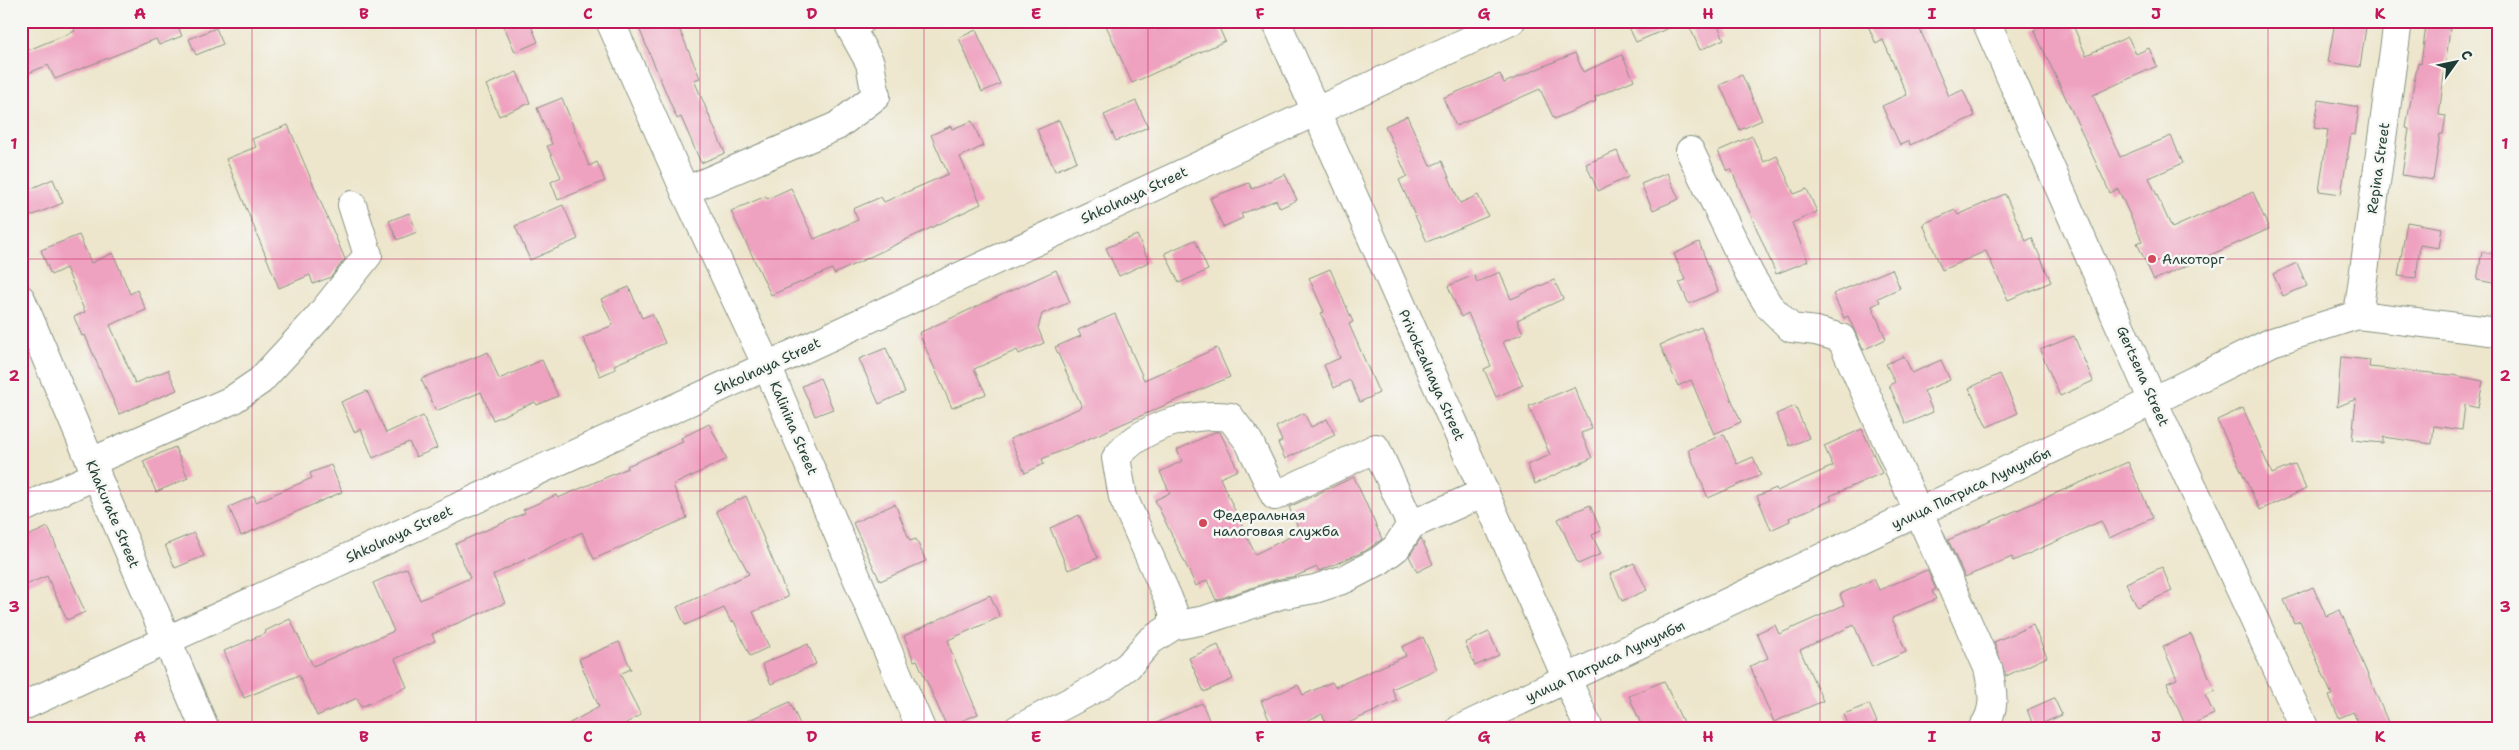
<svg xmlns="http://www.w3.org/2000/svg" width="2519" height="750" font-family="'Shantell Sans',sans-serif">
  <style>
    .building { fill: #efa1c0 }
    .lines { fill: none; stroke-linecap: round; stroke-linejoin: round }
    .minor-casing { stroke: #869280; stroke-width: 30 }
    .major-casing { stroke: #869280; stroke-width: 30 }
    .minor { stroke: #fff; stroke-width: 28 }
    .major { stroke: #fff; stroke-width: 28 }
    .grid { fill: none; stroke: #c2185b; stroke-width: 1; stroke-opacity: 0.55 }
    .poi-dot { fill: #d1495b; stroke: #f6f6f2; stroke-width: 2 }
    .labels { text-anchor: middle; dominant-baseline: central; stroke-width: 5; stroke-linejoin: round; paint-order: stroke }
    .street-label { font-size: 14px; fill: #1f3d34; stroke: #f6f6f2 }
    .poi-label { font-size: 14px; fill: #1f3d34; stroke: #f6f6f2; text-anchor: start }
    .neatline { fill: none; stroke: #c2185b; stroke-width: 2 }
    .grid-label { font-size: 16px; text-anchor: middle; font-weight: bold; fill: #c2185b }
  </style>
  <rect width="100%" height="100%" fill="#f6f6f2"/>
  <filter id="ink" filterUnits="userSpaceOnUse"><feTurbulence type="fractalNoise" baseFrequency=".02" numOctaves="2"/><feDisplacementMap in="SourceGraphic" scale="10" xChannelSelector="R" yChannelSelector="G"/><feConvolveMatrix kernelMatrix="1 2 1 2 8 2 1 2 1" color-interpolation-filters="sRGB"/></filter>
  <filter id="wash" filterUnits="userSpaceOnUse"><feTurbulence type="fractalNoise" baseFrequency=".0096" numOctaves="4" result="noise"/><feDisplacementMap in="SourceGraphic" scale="20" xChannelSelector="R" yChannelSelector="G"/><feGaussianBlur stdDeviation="1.12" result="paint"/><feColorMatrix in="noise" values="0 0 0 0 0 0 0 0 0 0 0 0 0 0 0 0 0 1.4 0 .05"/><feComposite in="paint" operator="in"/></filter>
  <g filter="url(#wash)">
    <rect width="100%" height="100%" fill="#ede6cc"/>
    <g id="blocks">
      <!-- building -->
      <g class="building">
        <polygon points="83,21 198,21 179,29 182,36 159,45 156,39 55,79 48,65 21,76 21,53 75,31 73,26"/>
        <polygon points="516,21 529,21 538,42 515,52 504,26"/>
        <polygon points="636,21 676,21 700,78 694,80 725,153 701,163 681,117 677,119"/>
        <polygon points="1104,21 1154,21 1157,30 1176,21 1216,21 1225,41 1132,83"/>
        <polygon points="1626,21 1685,21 1636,42"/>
        <polygon points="1687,21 1716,21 1724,39 1700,50"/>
        <polygon points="1866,21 1927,21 1918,25 1949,96 1963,90 1975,116 1910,145 1909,141 1900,145 1882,106 1907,95 1883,40 1876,44"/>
        <polygon points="2053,21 2071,21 2086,55 2128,37 2136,54 2149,48 2157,66 2093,95 2120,157 2171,136 2183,163 2149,178 2172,228 2253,192 2269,229 2154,280 2137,243 2142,241 2118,189 2110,193 2034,30"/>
        <polygon points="2335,21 2367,21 2360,67 2328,62"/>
        <polygon points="2426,26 2450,29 2439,115 2446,116 2443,134 2440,134 2433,180 2402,175 2409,129 2406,128 2409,110 2418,62 2421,63"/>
        <polygon points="216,28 223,44 196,55 189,39"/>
        <polygon points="976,30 1000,84 982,92 959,38"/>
        <polygon points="1575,53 1583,72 1622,55 1634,80 1595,97 1596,101 1554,119 1540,89 1456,126 1443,98 1500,74 1504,83"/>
        <polygon points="517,72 530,103 499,116 486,85"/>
        <polygon points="1742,75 1762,120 1740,130 1720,85"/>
        <polygon points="562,98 589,166 597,162 605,181 558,200 551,182 561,177 547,146 552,144 537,108"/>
        <polygon points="2319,100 2359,107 2355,135 2351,134 2341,194 2319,191 2328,130 2314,128"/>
        <polygon points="1136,101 1148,127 1116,141 1104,115"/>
        <polygon points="1407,116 1430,166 1442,161 1460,203 1478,195 1488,216 1427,242 1399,180 1407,176 1385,126"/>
        <polygon points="1059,120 1077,161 1055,171 1037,130"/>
        <polygon points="972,121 983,146 960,157 981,204 834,274 832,269 771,295 731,211 766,196 767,199 791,188 814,239 858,220 853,209 881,197 884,202 948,174 931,135 951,126 952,129"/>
        <polygon points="288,125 345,259 331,277 313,284 310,275 279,288 226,159 256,147 252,139"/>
        <polygon points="1752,136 1764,162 1777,156 1794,194 1807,189 1817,212 1792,223 1808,261 1776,274 1731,169 1727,171 1718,151"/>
        <polygon points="1617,151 1628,177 1598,191 1586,164"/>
        <polygon points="1667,173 1679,199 1653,210 1641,184"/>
        <polygon points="1285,174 1297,200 1280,208 1276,200 1241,214 1243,218 1223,227 1210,198 1249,183 1252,189"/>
        <polygon points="53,179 63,203 21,220 21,193"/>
        <polygon points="2005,194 2026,241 2032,238 2051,282 2008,300 1986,251 1942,270 1923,224 1955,210 1958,215"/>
        <polygon points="563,205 578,239 530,260 515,226"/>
        <polygon points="409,213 417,232 397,240 389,221"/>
        <polygon points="2407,222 2442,228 2439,248 2420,245 2416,278 2398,276"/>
        <polygon points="79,235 91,263 113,253 130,294 137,290 146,310 110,325 135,383 168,370 177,390 119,414 85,335 82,336 74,317 85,312 66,268 51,275 41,250"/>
        <polygon points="1137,235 1149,262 1119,276 1106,248"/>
        <polygon points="1195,240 1208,270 1179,283 1165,253"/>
        <polygon points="1699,242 1718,291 1689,304 1679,282 1685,280 1674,254"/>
        <polygon points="2482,252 2498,254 2498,284 2477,280"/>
        <polygon points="2297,263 2307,286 2283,296 2273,274"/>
        <polygon points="1330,269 1353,322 1349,324 1379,393 1360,402 1350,380 1334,388 1324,365 1340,358 1321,313 1324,312 1309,278"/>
        <polygon points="1892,269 1900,288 1878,298 1880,302 1872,306 1886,339 1863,350 1848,316 1844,318 1833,294"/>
        <polygon points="1056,270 1070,302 1042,314 1038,328 1044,343 1019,354 1017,350 974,369 986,394 952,408 919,333"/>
        <polygon points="1500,272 1511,299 1554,280 1563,299 1517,320 1523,333 1503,342 1523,385 1496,397 1484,369 1491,366 1468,313 1461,317 1448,286 1474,275 1477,282"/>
        <polygon points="629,287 642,318 652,314 665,343 614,365 616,369 600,376 583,338 613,325 601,299"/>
        <polygon points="1115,314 1144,380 1217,348 1230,377 1042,459 1044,464 1025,473 1010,439 1082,407 1055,347 1081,336 1078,330"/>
        <polygon points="1701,327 1741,422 1714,434 1691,380 1678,386 1660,345"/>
        <polygon points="2074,336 2093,381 2060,396 2040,350"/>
        <polygon points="886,348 905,392 879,404 859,359"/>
        <polygon points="488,352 499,379 542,360 558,396 537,405 535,402 493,420 481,392 436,411 421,379"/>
        <polygon points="1904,356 1912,373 1941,360 1950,380 1924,391 1933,412 1906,424 1889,385 1895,382 1886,364"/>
        <polygon points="2341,357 2370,360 2369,367 2452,375 2483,381 2478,408 2465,405 2462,430 2434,426 2432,444 2383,437 2383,443 2352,440 2356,399 2337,407"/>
        <polygon points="2000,374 2018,413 1987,427 1969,388"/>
        <polygon points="820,378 833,409 815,416 802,386"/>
        <polygon points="1574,387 1592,429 1581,433 1592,458 1535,484 1527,465 1550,455 1529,406"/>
        <polygon points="367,391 386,433 423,416 437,448 416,457 409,442 373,458 361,429 354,432 341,402"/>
        <polygon points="1795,406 1809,438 1790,446 1776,414"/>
        <polygon points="2243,408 2272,474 2295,464 2306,489 2260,510 2217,420"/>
        <polygon points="1304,413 1311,427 1327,419 1335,435 1285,459 1278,443 1282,441 1276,427"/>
        <polygon points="709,424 727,459 673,485 687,518 594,559 582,532 493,575 505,603 432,634 435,641 395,659 407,687 361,707 357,698 317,716 299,675 244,698 224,651 266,633 265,631 290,619 313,666 394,631 373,583 407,568 420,600 470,578 455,544 525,513 523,510 556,495 558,498 628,468 627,466 683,442 681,438"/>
        <polygon points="1862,429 1882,473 1830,496 1832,500 1789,518 1790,521 1771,530 1757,496 1776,488 1777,491 1833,466 1824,446"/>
        <polygon points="1215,432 1220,432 1238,470 1220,478 1255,554 1300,532 1289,507 1354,477 1382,539 1365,551 1324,569 1319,571 1317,567 1296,576 1275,580 1216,600 1207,580 1196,586 1155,500 1170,493 1160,472 1182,461 1177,450"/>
        <polygon points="1724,434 1737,464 1753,457 1761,475 1708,498 1688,450"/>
        <polygon points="175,447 188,478 156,492 143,461"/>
        <polygon points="2128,462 2153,518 2109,538 2101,521 2013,561 2012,557 1965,577 1948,540"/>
        <polygon points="331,465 342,492 241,536 229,507 254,496 256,502 312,478 310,473"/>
        <polygon points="746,496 788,597 753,612 769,647 750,656 734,621 731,622 724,608 685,625 677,607 749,574 716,511"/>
        <polygon points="895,504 910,541 916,539 926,561 880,581 853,523"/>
        <polygon points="1590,505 1601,531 1592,535 1601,554 1578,564 1558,519"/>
        <polygon points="1079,515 1098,558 1068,570 1050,528"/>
        <polygon points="48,527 85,612 67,620 47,576 21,587 21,539"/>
        <polygon points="194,533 204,556 175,568 165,545"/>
        <polygon points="1421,538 1433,564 1417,572 1409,556"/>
        <polygon points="1634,563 1647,590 1622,601 1610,574"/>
        <polygon points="2162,567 2172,591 2137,607 2126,583"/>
        <polygon points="1927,570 1936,589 1932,591 1936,599 1892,618 1906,652 1872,667 1854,625 1800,650 1823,701 1774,722 1750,666 1768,658 1757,633 1775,625 1779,634 1844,605 1840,594 1874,579 1879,590"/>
        <polygon points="2313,587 2326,616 2340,610 2391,729 2361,729 2353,712 2339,718 2329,696 2332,695 2300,621 2294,623 2284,600"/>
        <polygon points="990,595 1000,617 948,640 950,646 949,646 978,714 947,727 917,660 914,661 904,636"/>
        <polygon points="2033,625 2047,657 2006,676 1994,642"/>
        <polygon points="1489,632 1499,655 1475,666 1465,643"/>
        <polygon points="2191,634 2215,691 2205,695 2214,714 2186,727 2167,683 2177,679 2163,647"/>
        <polygon points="1423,637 1437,669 1392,689 1397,701 1335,729 1329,729 1322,714 1288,729 1273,729 1261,701 1298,685 1303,695 1332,682 1335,687 1406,656 1402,647"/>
        <polygon points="619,642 631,669 620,674 641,715 615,729 559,729 599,707 579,659"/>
        <polygon points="808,644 816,664 771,684 762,664"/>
        <polygon points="1218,645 1233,679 1204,692 1189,658"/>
        <polygon points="1664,681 1686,729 1643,729 1629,696"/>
        <polygon points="2054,698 2062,715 2034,727 2027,710"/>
        <polygon points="790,702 802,729 729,729"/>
        <polygon points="1202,703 1213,729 1143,729"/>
        <polygon points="1869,704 1877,722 1862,729 1850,729 1844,714"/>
      </g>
    </g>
  </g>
  <g filter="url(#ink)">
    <use href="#blocks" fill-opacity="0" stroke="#869280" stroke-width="1"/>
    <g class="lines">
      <!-- minor casing -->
      <g class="minor-casing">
        <g id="minor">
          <polyline points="610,21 685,191 767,366 921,729"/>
          <polyline points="1276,21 1589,729"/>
          <polyline points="1986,21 2153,401 2305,729"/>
          <path d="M1690 151 1750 275 1769 306 1791 328 1816 331 1841 338 1988 668C1993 691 1997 710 1982 729"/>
          <polyline points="685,191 837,126 876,96 870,63 850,27 861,21"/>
          <polyline points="2358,315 2398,21"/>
          <polyline points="91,462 232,400 260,381 318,318 368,255 352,205"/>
          <polyline points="21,509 97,475"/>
          <polyline points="1411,525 1485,492"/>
          <polyline points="21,707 767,366 1511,21"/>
          <path d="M1018 729 1100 686 1128 666 1150 641 1173 626 1205 620 1280 595 1315 589 1345 579 1379 561 1396 548 1411 525 1376 448 1275 496 1249 442 1230 417C1190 412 1141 426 1116 458L1123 497 1168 598 1173 611V626"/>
          <polyline points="1460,729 2153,401 2272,342 2358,315 2498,332"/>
        </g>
      </g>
      <!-- major casing -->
      <g class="major-casing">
        <polyline id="major" points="21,299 205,729"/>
      </g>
      <!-- minor -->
      <use href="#minor" class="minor"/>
      <!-- major -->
      <use href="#major" class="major"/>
    </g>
  </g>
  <!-- grid -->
  <path class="grid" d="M252 21V729M476 21V729M700 21V729M924 21V729M1148 21V729M1372 21V729M1595 21V729M1820 21V729M2044 21V729M2268 21V729M21 259H2498M21 491H2498"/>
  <!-- markers -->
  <g class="poi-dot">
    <circle cx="2152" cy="259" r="5"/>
    <circle cx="1203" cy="523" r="5"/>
  </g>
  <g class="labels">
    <!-- street labels -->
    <g class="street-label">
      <text transform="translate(2378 168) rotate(-82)">Repina Street</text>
      <text transform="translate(1134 195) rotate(-25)">Shkolnaya Street</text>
      <text transform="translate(767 366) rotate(-25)">Shkolnaya Street</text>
      <text transform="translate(1432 375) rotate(66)">Privokzalnaya Street</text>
      <text transform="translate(2143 376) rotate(66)">Gertsena Street</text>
      <text transform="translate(794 428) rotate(67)">Kalinina Street</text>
      <text transform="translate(1971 488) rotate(-25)">улица Патриса Лумумбы</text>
      <text transform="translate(113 514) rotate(67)">Khakurate Street</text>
      <text transform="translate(399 534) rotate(-25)">Shkolnaya Street</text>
      <text transform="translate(1605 661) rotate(-25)">улица Патриса Лумумбы</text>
    </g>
    <!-- poi labels -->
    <g class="poi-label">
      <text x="2162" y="259">Алкоторг</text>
      <text x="1213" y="515">Федеральная<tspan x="1213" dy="16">налоговая служба</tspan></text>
    </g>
  </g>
  <!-- margin -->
  <rect width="2519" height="750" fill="none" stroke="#f6f6f2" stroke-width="55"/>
  <!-- north arrow -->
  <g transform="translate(2456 62) rotate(57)" stroke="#f6f6f2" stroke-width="4" paint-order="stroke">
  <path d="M0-4L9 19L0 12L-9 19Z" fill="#1f3d34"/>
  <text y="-8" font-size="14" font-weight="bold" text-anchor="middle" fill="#1f3d34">С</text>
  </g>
  <rect x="28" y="28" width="2464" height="694" class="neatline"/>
  <g class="grid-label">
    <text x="140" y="19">A</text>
    <text x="364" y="19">B</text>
    <text x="588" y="19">C</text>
    <text x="812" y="19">D</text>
    <text x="1036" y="19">E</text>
    <text x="1260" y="19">F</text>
    <text x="1484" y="19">G</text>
    <text x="1708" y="19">H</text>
    <text x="1932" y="19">I</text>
    <text x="2156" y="19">J</text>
    <text x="2380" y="19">K</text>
    <text x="14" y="149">1</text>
    <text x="2505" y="149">1</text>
    <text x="14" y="381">2</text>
    <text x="2505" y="381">2</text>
    <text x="14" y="612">3</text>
    <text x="2505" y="612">3</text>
    <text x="140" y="742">A</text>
    <text x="364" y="742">B</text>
    <text x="588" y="742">C</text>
    <text x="812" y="742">D</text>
    <text x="1036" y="742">E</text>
    <text x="1260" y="742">F</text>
    <text x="1484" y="742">G</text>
    <text x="1708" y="742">H</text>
    <text x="1932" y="742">I</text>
    <text x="2156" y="742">J</text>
    <text x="2380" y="742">K</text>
  </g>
</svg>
